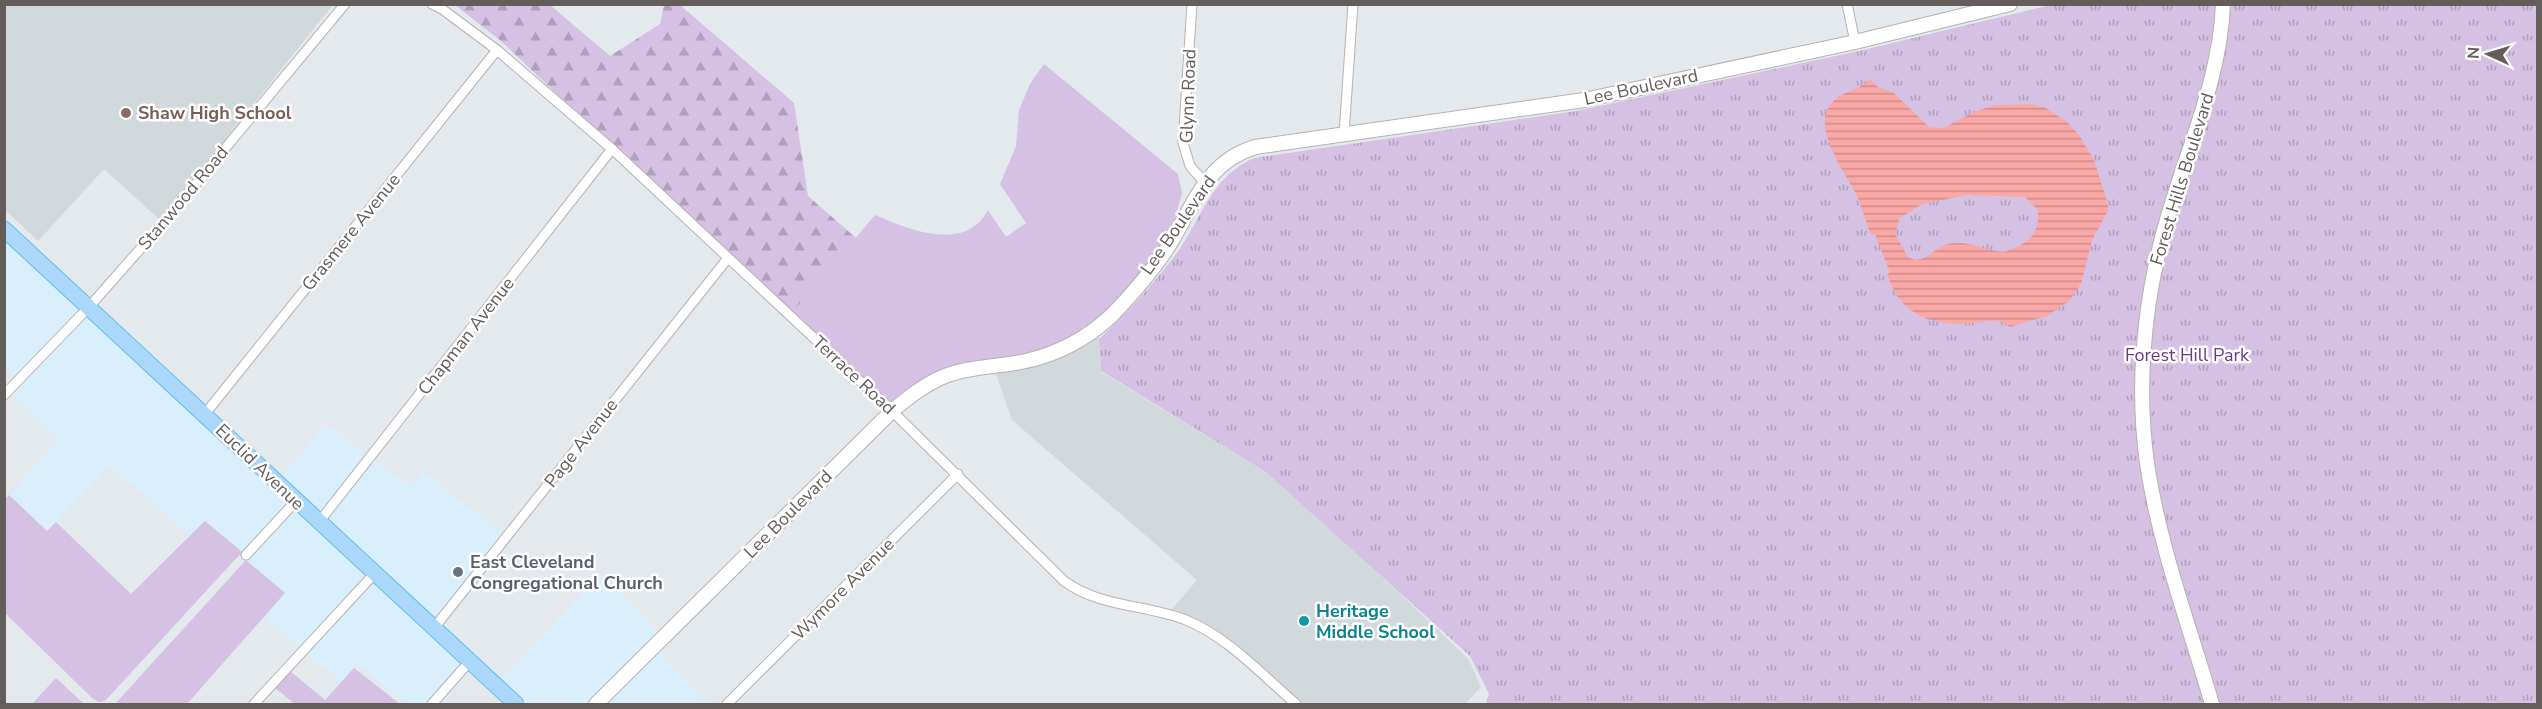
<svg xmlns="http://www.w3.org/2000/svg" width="2542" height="709" font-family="'Nunito Sans',sans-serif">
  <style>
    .commercial { fill: #daeffc }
    .education { fill: #d1d9dd }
    .grass { fill: #d5c1e3 }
    .forest { fill: url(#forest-firs) }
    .park { fill: url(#park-tufts) }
    .water { fill: url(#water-rules); fill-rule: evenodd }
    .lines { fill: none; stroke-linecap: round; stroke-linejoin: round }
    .street-casing { stroke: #b8b2b1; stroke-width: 11 }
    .secondary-casing { stroke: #b8b1b0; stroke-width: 16 }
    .primary-casing { stroke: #61bee9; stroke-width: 17 }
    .street { stroke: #fff; stroke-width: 9 }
    .secondary { stroke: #fff; stroke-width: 14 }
    .primary { stroke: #abd8fa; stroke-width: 15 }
    .education-dot { fill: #8d6e63; stroke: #fff; stroke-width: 2 }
    .worship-dot { fill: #6b7280; stroke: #fff; stroke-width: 2 }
    .culture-dot { fill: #0f9aa8; stroke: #fff; stroke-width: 2 }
    .labels { text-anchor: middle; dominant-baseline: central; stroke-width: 5; stroke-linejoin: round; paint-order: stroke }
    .street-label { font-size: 18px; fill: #635d5b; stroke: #fff }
    .education-label { font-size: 18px; font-weight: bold; fill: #785e54; stroke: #fff; text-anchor: start }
    .park-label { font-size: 18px; fill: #693a83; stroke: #fff }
    .worship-label { font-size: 18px; font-weight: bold; fill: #5b616d; stroke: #fff; text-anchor: start }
    .culture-label { font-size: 18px; font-weight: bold; fill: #0d838f; stroke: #fff; text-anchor: start }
  </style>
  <defs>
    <pattern id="forest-firs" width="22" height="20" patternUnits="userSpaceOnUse" patternTransform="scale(1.5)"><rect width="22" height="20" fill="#d5c1e3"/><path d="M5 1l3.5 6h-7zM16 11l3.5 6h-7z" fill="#b0a0bb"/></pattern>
    <pattern id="park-tufts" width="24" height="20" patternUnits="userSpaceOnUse" patternTransform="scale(1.5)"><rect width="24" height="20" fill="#d5c1e3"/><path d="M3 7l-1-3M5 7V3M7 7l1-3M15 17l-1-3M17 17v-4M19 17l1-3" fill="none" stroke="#b0a0bb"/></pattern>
    <pattern id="water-rules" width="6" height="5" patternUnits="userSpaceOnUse" patternTransform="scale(1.5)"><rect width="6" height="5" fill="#faa9a7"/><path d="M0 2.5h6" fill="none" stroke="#ce8d8b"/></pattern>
  </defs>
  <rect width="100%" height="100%" fill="#e3e9ed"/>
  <!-- commercial -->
  <g class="commercial">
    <polygon points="4,229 277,483 326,424 411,488 423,472 507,537 435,628 475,666 440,704 407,704 358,663 341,682 265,618 284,593 243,558 246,555 206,521 192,537 110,465 47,531 9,495 59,440 8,391 19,380 5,365"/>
    <polygon points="600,574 664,638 654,647 709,704 502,704 508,697 496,686"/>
  </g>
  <!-- education -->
  <g class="education">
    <polygon points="4,5 333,5 160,220 104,169 38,241 5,210"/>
    <polygon points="1093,332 1099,338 1101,372 1266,472 1343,540 1453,644 1469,660 1481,687 1465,704 1296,704 1214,634 1168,614 1197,580 1012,420 993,365"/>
  </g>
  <!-- grass -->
  <g class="grass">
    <path d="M1044 64 1178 174 1182 193 1167 248 1111 316 1075 343 965 370 892 411 790 315 875 215C910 230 965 253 988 210L1006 237 1026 223 1000 184 1016 146 1019 110 1030 84Z"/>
    <polygon points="9,495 47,531 56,522 131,594 205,521 242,552 105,701 99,702 92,698 5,613 4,500"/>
    <polygon points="246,560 285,593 187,704 115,704"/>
    <polygon points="354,668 400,704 295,704 275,688 290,671 325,700"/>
    <polygon points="56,678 84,704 32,704"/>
  </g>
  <!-- forest -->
  <polygon class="forest" points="455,5 550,5 610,56 660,24 664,5 680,5 794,103 808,196 856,238 790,315 501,41"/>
  <!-- park -->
  <path class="park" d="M2051 5H2537V704H1486L1489 694 1470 656 1266 472 1101 371 1099 339C1126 314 1152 285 1174 257 1201 221 1210 177 1254 158L1576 111 1859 51Z"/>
  <!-- water -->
  <path class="water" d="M1871 80 1878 87 1894 93 1929 127 1943 128 1974 112 1995 105 2031 104 2046 108 2067 122 2079 135 2094 160 2108 204V211L2092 240 2081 284 2070 300 2047 316 2010 327C1998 318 1988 321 1975 323 1933 327 1900 316 1887 274L1890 273 1875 234 1871 235C1866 222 1862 207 1857 196 1841 163 1794 108 1856 89 1863 86 1865 82 1871 80ZM1967 195 2025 197 2038 210C2039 231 2033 240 2014 248 2008 251 2004 253 1997 251 1980 248 1967 240 1948 244 1935 246 1924 267 1908 257L1895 234 1900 218 1922 204Z"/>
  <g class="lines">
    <!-- street casing -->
    <g class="street-casing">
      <g id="street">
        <path d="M432 4 442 9 497 50 612 149 892 411 1064 581C1101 608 1145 604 1186 620 1228 637 1262 675 1296 704"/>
        <polyline points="1192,4 1183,143 1190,166 1204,182"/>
        <polyline points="1847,4 1855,42"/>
        <polyline points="1344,134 1353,4"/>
        <polyline points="4,395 89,307 164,222 345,4"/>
        <polyline points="205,414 497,50"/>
        <polyline points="319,522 612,149"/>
        <polyline points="246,555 296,501"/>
        <polyline points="434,628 728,258"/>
        <polyline points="254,704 375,573"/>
        <polyline points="432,704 470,661"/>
        <polyline points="727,704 958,474"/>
      </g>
    </g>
    <!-- secondary casing -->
    <g class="secondary-casing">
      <g id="secondary">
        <path d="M596 704 892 411C909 397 925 384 945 376 971 366 999 367 1026 361 1057 354 1086 339 1110 317 1128 299 1154 269 1168 247 1194 206 1204 163 1255 147L1584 100 1855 42 2010 4"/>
        <path d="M2212 704C2189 625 2159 545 2147 463 2137 392 2143 315 2160 246 2179 165 2220 88 2223 4"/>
      </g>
    </g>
    <!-- primary casing -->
    <g class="primary-casing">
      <polyline id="primary" points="4,229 516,704"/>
    </g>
    <!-- street -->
    <use href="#street" class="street"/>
    <!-- secondary -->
    <use href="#secondary" class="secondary"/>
    <!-- primary -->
    <use href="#primary" class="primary"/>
  </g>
  <!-- markers -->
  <circle class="education-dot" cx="126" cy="113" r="6"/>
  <circle class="worship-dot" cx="458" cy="572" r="6"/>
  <circle class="culture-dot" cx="1304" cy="621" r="6"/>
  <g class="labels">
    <!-- street labels -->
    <g class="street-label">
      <text transform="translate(1641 87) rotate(-12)">Lee Boulevard</text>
      <text transform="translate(1188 96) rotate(-88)">Glynn Road</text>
      <text transform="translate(2182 179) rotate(-73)">Forest Hills Boulevard</text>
      <text transform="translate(183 198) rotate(-50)">Stanwood Road</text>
      <text transform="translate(1178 225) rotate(-55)">Lee Boulevard</text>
      <text transform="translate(351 232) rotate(-51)">Grasmere Avenue</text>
      <text transform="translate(466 336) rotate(-52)">Chapman Avenue</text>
      <text transform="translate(854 375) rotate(43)">Terrace Road</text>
      <text transform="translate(581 443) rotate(-52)">Page Avenue</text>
      <text transform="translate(260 467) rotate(44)">Euclid Avenue</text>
      <text transform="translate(788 514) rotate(-45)">Lee Boulevard</text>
      <text transform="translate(843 589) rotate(-45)">Wymore Avenue</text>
    </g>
    <!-- education labels -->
    <g class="education-label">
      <text x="138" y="113">Shaw High School</text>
    </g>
    <!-- park labels -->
    <g class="park-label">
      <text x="2187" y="355">Forest Hill Park</text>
    </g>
    <!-- worship labels -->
    <g class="worship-label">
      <text x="470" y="562">East Cleveland<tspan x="470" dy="21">Congregational Church</tspan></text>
    </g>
    <!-- culture labels -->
    <g class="culture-label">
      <text x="1316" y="611">Heritage<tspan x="1316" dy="21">Middle School</tspan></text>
    </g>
  </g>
  <!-- border -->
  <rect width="2542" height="709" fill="none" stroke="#635d5b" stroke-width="12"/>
  <!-- north arrow -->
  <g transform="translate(2488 54) rotate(274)" stroke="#ffffff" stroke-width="4.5" paint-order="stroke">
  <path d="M0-4.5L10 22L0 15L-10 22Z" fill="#635d5b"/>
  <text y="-9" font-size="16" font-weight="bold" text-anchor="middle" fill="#635d5b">N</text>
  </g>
</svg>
